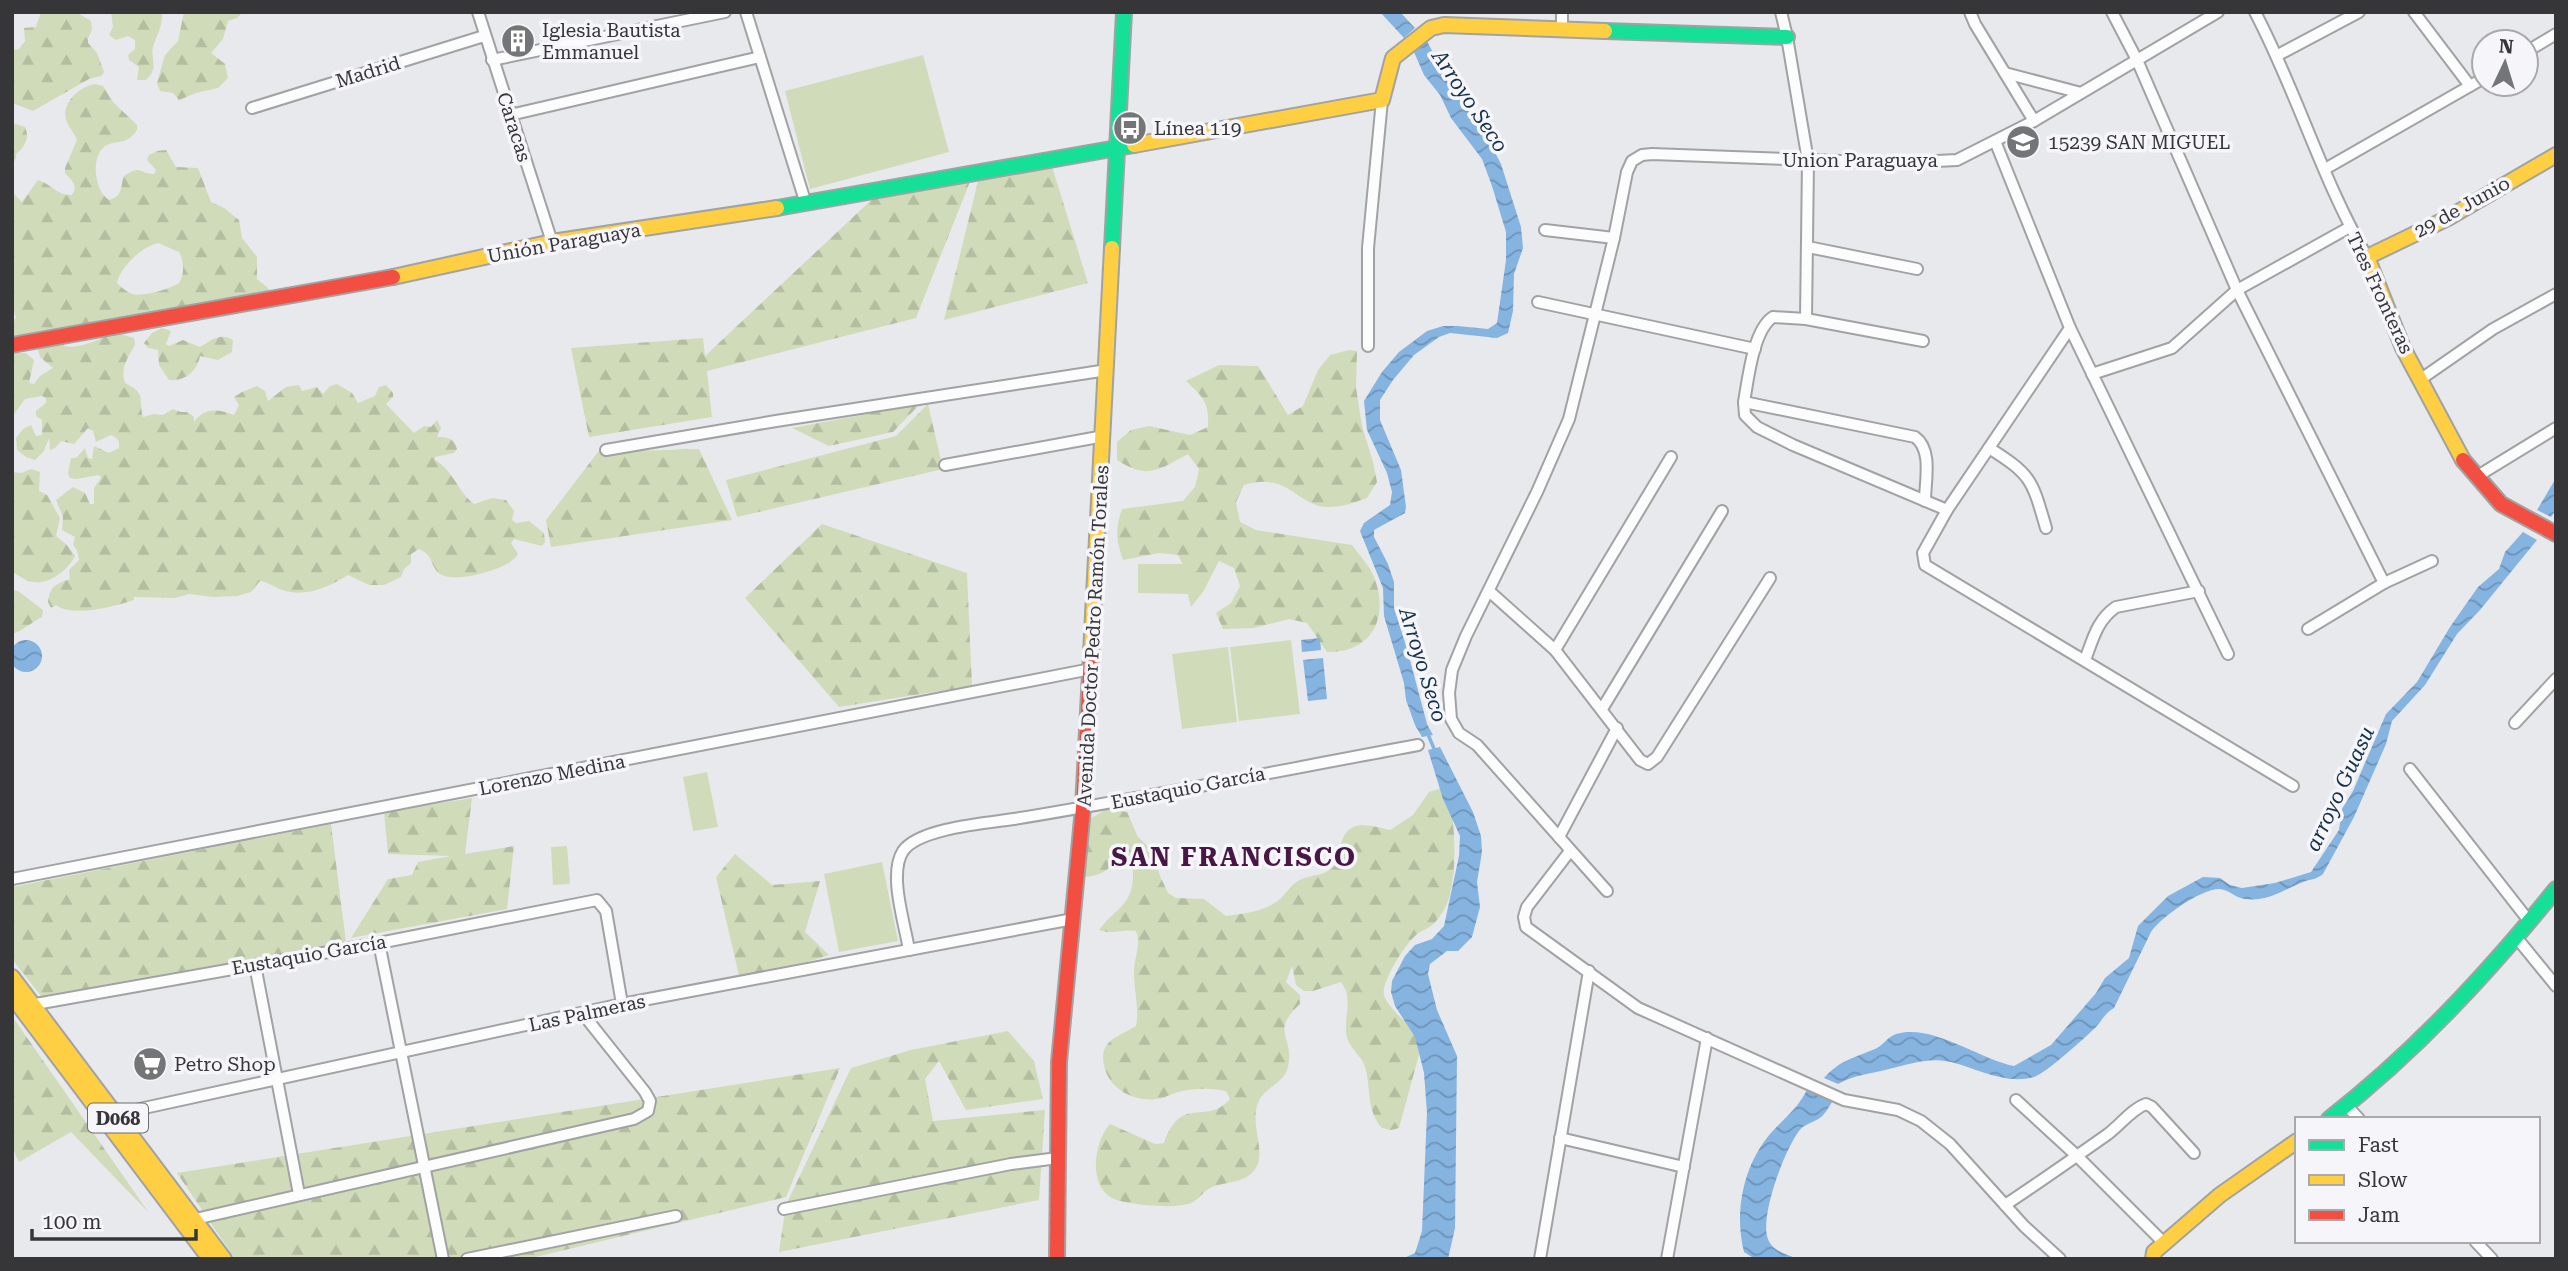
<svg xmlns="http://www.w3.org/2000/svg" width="2568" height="1271" font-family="'Roboto Serif',serif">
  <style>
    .forest { fill: url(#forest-firs); fill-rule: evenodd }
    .garden { fill: #d0dcb9 }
    .water { fill: url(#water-waves) }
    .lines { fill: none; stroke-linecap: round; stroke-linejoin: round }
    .stream { stroke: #85b4e1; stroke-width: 3.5 }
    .street-casing { stroke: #a1a2a3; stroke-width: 14 }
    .fast-casing { stroke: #a1a2a3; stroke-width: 18 }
    .slow-casing { stroke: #a1a2a3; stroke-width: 18 }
    .jam-casing { stroke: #a1a2a3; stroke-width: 18 }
    .street { stroke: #fcfcfc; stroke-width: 10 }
    .fast { stroke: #16e098; stroke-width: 14 }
    .slow { stroke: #ffcf43; stroke-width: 14 }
    .jam { stroke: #f24e42; stroke-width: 14 }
    .labels { text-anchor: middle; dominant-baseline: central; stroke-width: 7; stroke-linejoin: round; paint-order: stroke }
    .shield { fill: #f5f5fa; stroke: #6f6f72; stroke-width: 2 }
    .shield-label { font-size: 18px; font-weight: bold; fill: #363638 }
    .poi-label { font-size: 19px; fill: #363638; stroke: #f5f5fa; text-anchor: start }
    .street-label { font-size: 19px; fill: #363638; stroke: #f5f5fa }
    .water-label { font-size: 21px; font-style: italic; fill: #14314a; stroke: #f5f5fa }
    .district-label { font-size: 26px; font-weight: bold; letter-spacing: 2px; fill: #491745; stroke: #f5f5fa }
  </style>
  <defs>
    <pattern id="forest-firs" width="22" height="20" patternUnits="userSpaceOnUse" patternTransform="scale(1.75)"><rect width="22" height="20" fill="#d0dcb9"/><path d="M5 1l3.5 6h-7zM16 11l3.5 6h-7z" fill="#b3bda0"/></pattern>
    <pattern id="water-waves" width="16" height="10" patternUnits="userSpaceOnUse" patternTransform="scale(1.75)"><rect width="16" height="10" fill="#85b4e1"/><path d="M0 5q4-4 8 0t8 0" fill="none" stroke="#6e93b7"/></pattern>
  </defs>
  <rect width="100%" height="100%" fill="#e8e9ec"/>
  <!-- forest -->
  <g class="forest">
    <polygon points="41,12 76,12 91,21 92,30 88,38 88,43 97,53 104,72 101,76 89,79 33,111 12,103 12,50 19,49 25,41 24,28 36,27"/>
    <path d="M111 12H162C163 26 157 34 153 47 150 59 160 67 146 80H137L139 67 129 60 128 55 135 49V40L128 36 116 40 109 35 113 27Z"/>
    <polygon points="184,12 243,12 237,18 228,21 223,39 211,53 225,64 228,78 218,88 196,93 179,100 173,93 160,91 157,83 162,65 165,55 178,41"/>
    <path d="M95 84 103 86 113 102 137 125V130C125 148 113 138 103 148 90 161 96 192 109 200 124 196 120 186 124 176 143 164 138 174 154 174L156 170 147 160 149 155 157 151 166 150 176 167 198 168 211 202 224 208 239 220 242 238 257 257V279L268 288 272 297 64 341V346C81 350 101 337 117 333L134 338 135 345C128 357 120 368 125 383 147 394 138 398 143 417L154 414 163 415 173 409 181 412H188L194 417V422C204 407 219 409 234 415L239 405 234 397 242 392 257 386 265 391 268 401 286 387 299 385 302 391 317 387 323 394 330 386 337 384 352 393 358 403 375 396 379 387 386 385 393 393V397L386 404 414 433 424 426 431 427 437 420 441 428 437 437C446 437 455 438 457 449L454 453 435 457V460C453 470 458 492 474 504L492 498 506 500 514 511 512 520 516 523 529 521 544 533 545 542 542 546 514 539 511 543 518 554C511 569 454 584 440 574 430 567 434 555 419 549L411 554V563L404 569 401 577 384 585H369L348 575C328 587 306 598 282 590 274 587 268 582 260 581L251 592 237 596 213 597 189 594 175 598 134 597V600C115 606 73 618 56 605L51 608 48 602C50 586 56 584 70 579L69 570 79 560 77 550 73 545 75 537 62 530 63 517 56 500 73 487 85 493 90 504H94V488L101 478 99 475 77 479 70 478 68 473 71 458H76L85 448 88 458 92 459 94 446 109 453 119 448C120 441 118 438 111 435L96 442 93 431 88 428 74 444 61 441 55 448 50 450 49 438 44 451 35 460 26 457 17 450 16 438 23 429 31 425 36 436 42 435V420L36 416V411L46 403V398L42 396 25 399 12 417V353H26L34 360 29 383 34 384 40 376 53 368 40 357 37 346 54 333 44 330 32 336 12 338V325L16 317 12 308V192L22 202 38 180C51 184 58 196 72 195 79 185 71 180 65 173V168L77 140C75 133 68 127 66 120 61 103 80 86 95 84ZM158 243 179 252C184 262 185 273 179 283 169 289 145 297 132 294 127 292 121 287 117 283 120 267 143 246 158 243Z"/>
    <path d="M16 124 25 127C30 138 25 147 16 154V158L12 166V125Z"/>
    <polygon points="1050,160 1088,283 944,320 980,173"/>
    <polygon points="973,174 916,318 707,371 712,417 589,437 571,348 703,338 705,356 883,189"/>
    <path d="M162 328 171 331 166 344 169 346 183 340 200 347C211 340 221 332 233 340L232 352 218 360 200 356C197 372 185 381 169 380L159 365 158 350 148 348 144 343 152 333Z"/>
    <path d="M1349 350 1357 351 1356 388 1362 426 1373 462 1377 482 1367 498C1356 502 1343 507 1330 507 1297 508 1290 471 1244 485L1236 502 1240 522 1256 530 1352 545C1359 555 1370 566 1374 577 1390 617 1372 653 1327 652L1307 623 1289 619 1254 628 1223 629 1216 613 1231 603 1240 586 1234 568 1219 561 1203 592 1191 607 1187 591 1186 571 1178 555 1159 553 1123 560C1116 539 1115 530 1122 509L1183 501 1195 487 1199 469 1188 454C1158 470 1148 480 1117 460V442L1131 430 1149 426 1190 435 1208 427C1209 402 1204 398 1186 381L1219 365 1258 366 1288 415 1303 406 1318 370 1330 355Z"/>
    <polygon points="920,404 893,432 829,446 792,428"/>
    <polygon points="928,404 943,469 737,517 726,480 896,436"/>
    <polygon points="699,449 732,520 551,547 546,520 598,452"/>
    <path d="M31 469 40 472 39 491 47 495 60 518 56 536 67 545 75 556C68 570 49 585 33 582 25 581 19 575 12 572V472L21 473Z"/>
    <polygon points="822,524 967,573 972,686 839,707 745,598"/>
    <path d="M13 590 18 591 43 610 42 617C32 622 23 631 12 634Z"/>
    <path d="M1448 786C1454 820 1458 860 1450 894 1448 904 1440 919 1431 926 1425 930 1418 932 1413 938 1404 947 1381 982 1384 995 1387 1008 1414 1028 1423 1040L1399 1128 1391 1130 1382 1128C1365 1109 1372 1086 1364 1064 1359 1052 1346 1046 1346 1030 1345 1012 1353 998 1341 982L1313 991H1304L1296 985 1292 966 1286 982 1300 995V1004C1269 1032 1295 1036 1288 1067 1284 1084 1264 1087 1258 1103 1250 1123 1265 1150 1257 1166 1248 1183 1230 1181 1215 1186 1205 1189 1202 1196 1193 1202 1180 1210 1129 1205 1114 1199 1087 1187 1094 1141 1110 1124L1155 1144 1164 1143C1182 1093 1205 1127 1230 1099L1226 1091C1211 1088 1198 1088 1183 1091 1174 1092 1166 1098 1157 1099 1135 1102 1111 1090 1105 1069 1097 1041 1116 1038 1136 1026 1140 1007 1133 989 1134 970 1135 956 1141 944 1136 931 1123 929 1112 935 1099 930 1114 909 1133 906 1133 875 1133 864 1128 859 1119 854 1112 870 1100 876 1083 877L1077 854 1091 818 1107 809 1127 812 1138 837 1153 851 1160 876 1168 893 1176 898 1204 899 1226 916C1242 914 1260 912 1273 904 1285 898 1289 884 1302 879 1311 875 1323 876 1332 868 1338 863 1339 857 1340 849 1345 818 1366 824 1390 830L1413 815 1429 792Z"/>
    <polygon points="472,798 465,854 514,846 507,909 351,938 388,879 412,875 418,862 451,856 388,854 384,812"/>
    <polygon points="331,824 346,942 41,996 12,959 12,887"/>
    <polygon points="735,854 772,885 820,881 805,932 829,955 741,984 716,877"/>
    <polygon points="12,1016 149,1213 71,1132 19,1162 12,1147"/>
    <polygon points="1008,1031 1034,1061 1043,1099 966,1110 939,1061 925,1079 933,1121 1045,1110 1039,1200 779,1252 786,1205 851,1068 911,1050"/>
    <polygon points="840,1068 786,1197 527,1259 235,1259 177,1173"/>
  </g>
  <!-- garden -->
  <g class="garden">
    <polygon points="923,55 949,152 810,189 785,91"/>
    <polygon points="1138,564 1189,564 1189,594 1138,593"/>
    <polygon points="1291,640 1300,714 1239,721 1230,647"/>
    <polygon points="1228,647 1237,722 1182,729 1172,654"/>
    <polygon points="707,772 718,827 693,831 683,777"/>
    <polygon points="567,846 570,884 553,885 551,847"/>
    <polygon points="882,862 898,941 839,952 824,874"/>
  </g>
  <!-- water -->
  <g class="water">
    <polygon points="1380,12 1400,12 1415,28 1404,38"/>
    <polygon points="1427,41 1448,82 1485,133 1501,164 1521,227 1523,248 1514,274 1513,311 1508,333 1497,338 1450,333 1439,337 1414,355 1393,380 1380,400 1380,420 1401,470 1406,507 1405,513 1374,530 1374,537 1388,564 1394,582 1394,608 1407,649 1427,724 1433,735 1422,737 1415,725 1406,700 1404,683 1384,616 1383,588 1360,531 1364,523 1390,505 1392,492 1387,473 1367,430 1364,401 1382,372 1399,352 1427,331 1443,326 1458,326 1488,329 1497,323 1506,260 1506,232 1492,186 1482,159 1451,118 1440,95 1424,75 1414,52"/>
    <polygon points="2556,478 2556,510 2551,517 2537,510"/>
    <path d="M2523 532 2537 540 2480 610 2457 634 2425 685 2392 721 2386 744 2354 817 2323 874C2316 880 2310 879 2303 882 2283 890 2268 902 2245 899 2236 898 2229 890 2220 889 2202 888 2161 917 2151 932L2114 1008C2105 1013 2103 1019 2096 1027 2087 1036 2045 1074 2034 1077 2006 1085 1978 1069 1951 1062 1928 1057 1911 1064 1889 1069 1870 1074 1854 1075 1838 1084L1824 1078C1840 1060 1854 1058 1875 1049 1883 1046 1887 1037 1896 1034 1932 1023 1979 1059 2014 1066L2051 1045 2096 993 2105 978 2129 958 2138 926 2168 896 2203 877 2220 878 2230 885 2242 888 2275 883 2311 872 2339 830 2342 809 2353 791 2386 714 2417 682 2450 627 2478 587 2499 569 2505 552Z"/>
    <polygon points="1320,638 1321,650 1302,652 1301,640"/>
    <circle cx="26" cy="656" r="16"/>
    <polygon points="1323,658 1327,699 1308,701 1303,660"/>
    <polygon points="1440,747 1473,812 1481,836 1482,852 1477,882 1480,907 1472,937 1458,951 1447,951 1430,964 1428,974 1437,1010 1457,1056 1455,1228 1448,1259 1402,1259 1415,1253 1422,1231 1427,1113 1424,1073 1415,1037 1395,1006 1391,992 1392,981 1405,956 1415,945 1432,939 1444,926 1459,856 1460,836 1443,799 1428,750"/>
    <path d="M1808 1088 1834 1099C1830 1105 1826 1113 1821 1117 1814 1123 1805 1123 1799 1131 1785 1149 1759 1217 1768 1239 1772 1251 1786 1254 1798 1259H1755L1744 1252C1734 1212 1743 1166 1770 1134 1786 1116 1797 1110 1808 1088Z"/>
  </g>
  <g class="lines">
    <!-- stream -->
    <polyline class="stream" points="1427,732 1435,751"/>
    <!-- street casing -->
    <g class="street-casing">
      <g id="street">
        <polyline points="478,12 552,242"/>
        <polyline points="746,12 806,204"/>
        <polyline points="1781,12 1787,37 1808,161 1806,319"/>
        <polyline points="1970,12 1975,24 2034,121"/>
        <polyline points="2112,12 2137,60 2237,290 2384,583"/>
        <path d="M2255 12C2297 92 2322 180 2367 257"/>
        <polyline points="2414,12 2470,86"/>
        <polyline points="1562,29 1562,12"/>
        <polyline points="2526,52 2556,34"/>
        <polyline points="2278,55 2359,12"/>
        <polyline points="492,60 725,12"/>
        <polyline points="2005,73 2081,93"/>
        <polyline points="252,108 484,36"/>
        <polyline points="510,115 760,57"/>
        <polyline points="1995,141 2070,328 1947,510 1923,553 1925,565 2293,786"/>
        <polyline points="2325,169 2484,78"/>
        <polyline points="1545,230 1614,238"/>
        <polyline points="1808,247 1917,269"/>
        <polyline points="1538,302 1755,349"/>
        <polyline points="2070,328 2228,654"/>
        <path d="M1923 341 1806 319 1773 317C1753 330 1748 380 1744 402L1915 437C1933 450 1925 481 1925 501"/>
        <polyline points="1368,346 1368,248 1382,100"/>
        <polyline points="2092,374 2172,348 2237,290 2350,227"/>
        <polyline points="2421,379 2493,329 2556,294"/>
        <polyline points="1744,402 1745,415 1757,427 1793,445 1947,510"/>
        <path d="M1989 448C2032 475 2032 480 2046 528"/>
        <polyline points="606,450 776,421 1107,370"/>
        <polyline points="945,465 1104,436"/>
        <polyline points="2476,477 2556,428"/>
        <polyline points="1489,591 1555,650 1640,760 1648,764 1657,757 1770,578"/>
        <polyline points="2308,629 2384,583 2432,561"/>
        <polyline points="1555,650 1671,457"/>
        <path d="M2085 660C2093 639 2097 620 2116 607L2199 591"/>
        <polyline points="1602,709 1722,511"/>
        <polyline points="2515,723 2556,679"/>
        <polyline points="2410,769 2529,921"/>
        <polyline points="1559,837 1617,728"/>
        <polyline points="1570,851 1527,907 1524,917 1526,927 1638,1008 1844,1100 1898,1110 1921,1121 1950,1144 2024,1226 2060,1259"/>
        <polyline points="12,879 1091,669"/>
        <polyline points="1607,891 1477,745 1459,733 1451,719 1449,693 1452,670 1466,636 1537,492 1569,419 1614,238 1627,172 1632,161 1642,155 1652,154 1896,163 1957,160 2034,121 2218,12"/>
        <polyline points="2516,937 2556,986"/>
        <polyline points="379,943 443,1259"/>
        <path d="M909 950C905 924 888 874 903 851 919 828 987 823 1014 819 1149 797 1283 770 1418 745"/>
        <polyline points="255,965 299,1194"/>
        <polyline points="30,1005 379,943 597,900 606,911 622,1004"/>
        <polyline points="2016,1100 2077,1156 2164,1243"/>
        <polyline points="2347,1106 2359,1119"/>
        <polyline points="112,1115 622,1004 1073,919"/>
        <polyline points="1560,1138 1684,1167"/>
        <path d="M2005 1205C2040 1182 2074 1158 2108 1134 2120 1125 2132 1109 2146 1104L2152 1107 2194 1153"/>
        <polyline points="784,1209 1011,1164 1058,1158"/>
        <polyline points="191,1220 634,1119 648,1111 650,1101 645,1092 583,1014"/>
        <polyline points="2475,1241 2492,1259"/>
        <polyline points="467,1259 676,1216"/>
        <polyline points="1540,1259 1589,971"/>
        <polyline points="1667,1259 1707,1038"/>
      </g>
    </g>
    <!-- fast casing -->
    <g class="fast-casing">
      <g id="fast">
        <polyline points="1605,31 1787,37"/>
        <polyline points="777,208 1134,145"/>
        <polyline points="1112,248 1124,12"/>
        <path d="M2329 1119C2415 1052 2487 974 2556 889"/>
      </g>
    </g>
    <!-- slow casing -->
    <g class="slow-casing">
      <g id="slow">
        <polyline points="1134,145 1382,100 1393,58 1431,28 1444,25 1605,31"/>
        <polyline points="393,277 552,242 777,208"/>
        <polyline points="2463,460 2403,348 2367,257 2448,218 2556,155"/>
        <polyline points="1091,654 1112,248"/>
        <polyline points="12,977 224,1259"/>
        <polyline points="12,996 210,1259"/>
        <polyline points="2153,1259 2154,1252 2220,1195 2297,1141"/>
      </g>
    </g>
    <!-- jam casing -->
    <g class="jam-casing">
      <g id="jam">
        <polyline points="12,345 393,277"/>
        <polyline points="2463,460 2501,504 2556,534"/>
        <polyline points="1057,1259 1059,1062 1083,808 1091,654"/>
      </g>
    </g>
    <!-- street -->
    <use href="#street" class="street"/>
    <!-- fast -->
    <use href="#fast" class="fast"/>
    <!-- slow -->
    <use href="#slow" class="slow"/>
    <!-- jam -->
    <use href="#jam" class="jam"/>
  </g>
  <!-- icons -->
  <defs>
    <g id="building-disc" transform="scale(1.75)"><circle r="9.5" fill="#747577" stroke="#f5f5fa"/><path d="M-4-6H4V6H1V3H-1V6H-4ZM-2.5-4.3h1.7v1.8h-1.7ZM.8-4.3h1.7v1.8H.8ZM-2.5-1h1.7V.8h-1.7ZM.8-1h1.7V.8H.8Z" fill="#fff"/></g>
    <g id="bus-disc" transform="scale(1.75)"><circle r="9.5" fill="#747577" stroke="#f5f5fa"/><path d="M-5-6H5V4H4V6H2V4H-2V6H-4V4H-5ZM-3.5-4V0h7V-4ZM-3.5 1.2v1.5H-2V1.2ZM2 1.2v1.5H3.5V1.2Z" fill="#fff"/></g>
    <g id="school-disc" transform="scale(1.75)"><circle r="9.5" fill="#747577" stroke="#f5f5fa"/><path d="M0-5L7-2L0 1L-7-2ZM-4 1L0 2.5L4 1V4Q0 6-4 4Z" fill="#fff"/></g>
    <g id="supermarket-disc" transform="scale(1.75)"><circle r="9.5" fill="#747577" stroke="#f5f5fa"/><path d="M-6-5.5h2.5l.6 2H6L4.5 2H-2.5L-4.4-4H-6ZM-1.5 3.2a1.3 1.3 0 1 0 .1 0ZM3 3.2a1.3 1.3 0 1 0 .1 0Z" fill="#fff"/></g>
  </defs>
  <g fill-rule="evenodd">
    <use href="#building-disc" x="518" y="41"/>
    <use href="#bus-disc" x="1130" y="128"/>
    <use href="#school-disc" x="2023" y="142"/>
    <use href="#supermarket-disc" x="150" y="1064"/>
  </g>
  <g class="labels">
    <!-- shield labels -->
    <rect class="shield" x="88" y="1103.5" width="60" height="29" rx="5"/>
    <g class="shield-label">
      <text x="118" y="1118">D068</text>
    </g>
    <!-- poi labels -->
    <g class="poi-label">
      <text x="542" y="30">Iglesia Bautista<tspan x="542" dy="22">Emmanuel</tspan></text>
      <text x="1154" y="128">Línea 119</text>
      <text x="2048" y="142">15239 SAN MIGUEL</text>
      <text x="174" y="1064">Petro Shop</text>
    </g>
    <!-- street labels -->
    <g class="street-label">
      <text transform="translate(368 72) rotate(-17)">Madrid</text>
      <text transform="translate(514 127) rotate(72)">Caracas</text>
      <text x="1860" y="160">Union Paraguaya</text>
      <text transform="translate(2462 207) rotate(-29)">29 de Junio</text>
      <text transform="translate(564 243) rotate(-10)">Unión Paraguaya</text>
      <text transform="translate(2380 293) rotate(65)">Tres Fronteras</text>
      <text transform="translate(1093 636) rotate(-87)">Avenida Doctor Pedro Ramón Torales</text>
      <text transform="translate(552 775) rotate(-11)">Lorenzo Medina</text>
      <text transform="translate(1188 788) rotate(-11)">Eustaquio García</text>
      <text transform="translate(309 955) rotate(-10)">Eustaquio García</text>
      <text transform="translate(587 1013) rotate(-12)">Las Palmeras</text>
    </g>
    <!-- water labels -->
    <g class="water-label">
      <text transform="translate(1470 101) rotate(56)">Arroyo Seco</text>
      <text transform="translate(1423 665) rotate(73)">Arroyo Seco</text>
      <text transform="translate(2340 789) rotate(-65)">arroyo Guasu</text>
    </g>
    <!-- district labels -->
    <g class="district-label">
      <text x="1234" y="857">SAN FRANCISCO</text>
    </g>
  </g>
  <!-- border -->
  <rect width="2568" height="1271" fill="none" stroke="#363638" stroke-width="28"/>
  <!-- legend -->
  <rect x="2295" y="1117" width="245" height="126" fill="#f5f5fa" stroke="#a9a9ac" stroke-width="2"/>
  <rect x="2309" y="1140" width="35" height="10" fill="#16e098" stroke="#a9a9ac" stroke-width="2"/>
  <text x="2358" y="1152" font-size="21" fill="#363638">Fast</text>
  <rect x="2309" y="1175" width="35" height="10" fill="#ffcf43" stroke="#a9a9ac" stroke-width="2"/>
  <text x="2358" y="1187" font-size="21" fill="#363638">Slow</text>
  <rect x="2309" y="1210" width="35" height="10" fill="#f24e42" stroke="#a9a9ac" stroke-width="2"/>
  <text x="2358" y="1222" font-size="21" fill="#363638">Jam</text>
  <!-- north arrow -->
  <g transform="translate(2505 63) rotate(4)"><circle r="33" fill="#f5f5fa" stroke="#a9a9ac" stroke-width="2"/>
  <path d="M0-5L12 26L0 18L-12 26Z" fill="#747577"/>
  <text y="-10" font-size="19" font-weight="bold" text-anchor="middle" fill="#363638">N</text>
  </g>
  <!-- scale -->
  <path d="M32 1229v10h164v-10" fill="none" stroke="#363638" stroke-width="3.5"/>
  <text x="42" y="1229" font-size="21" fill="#363638" stroke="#f5f5fa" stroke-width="5" paint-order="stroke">100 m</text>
</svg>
